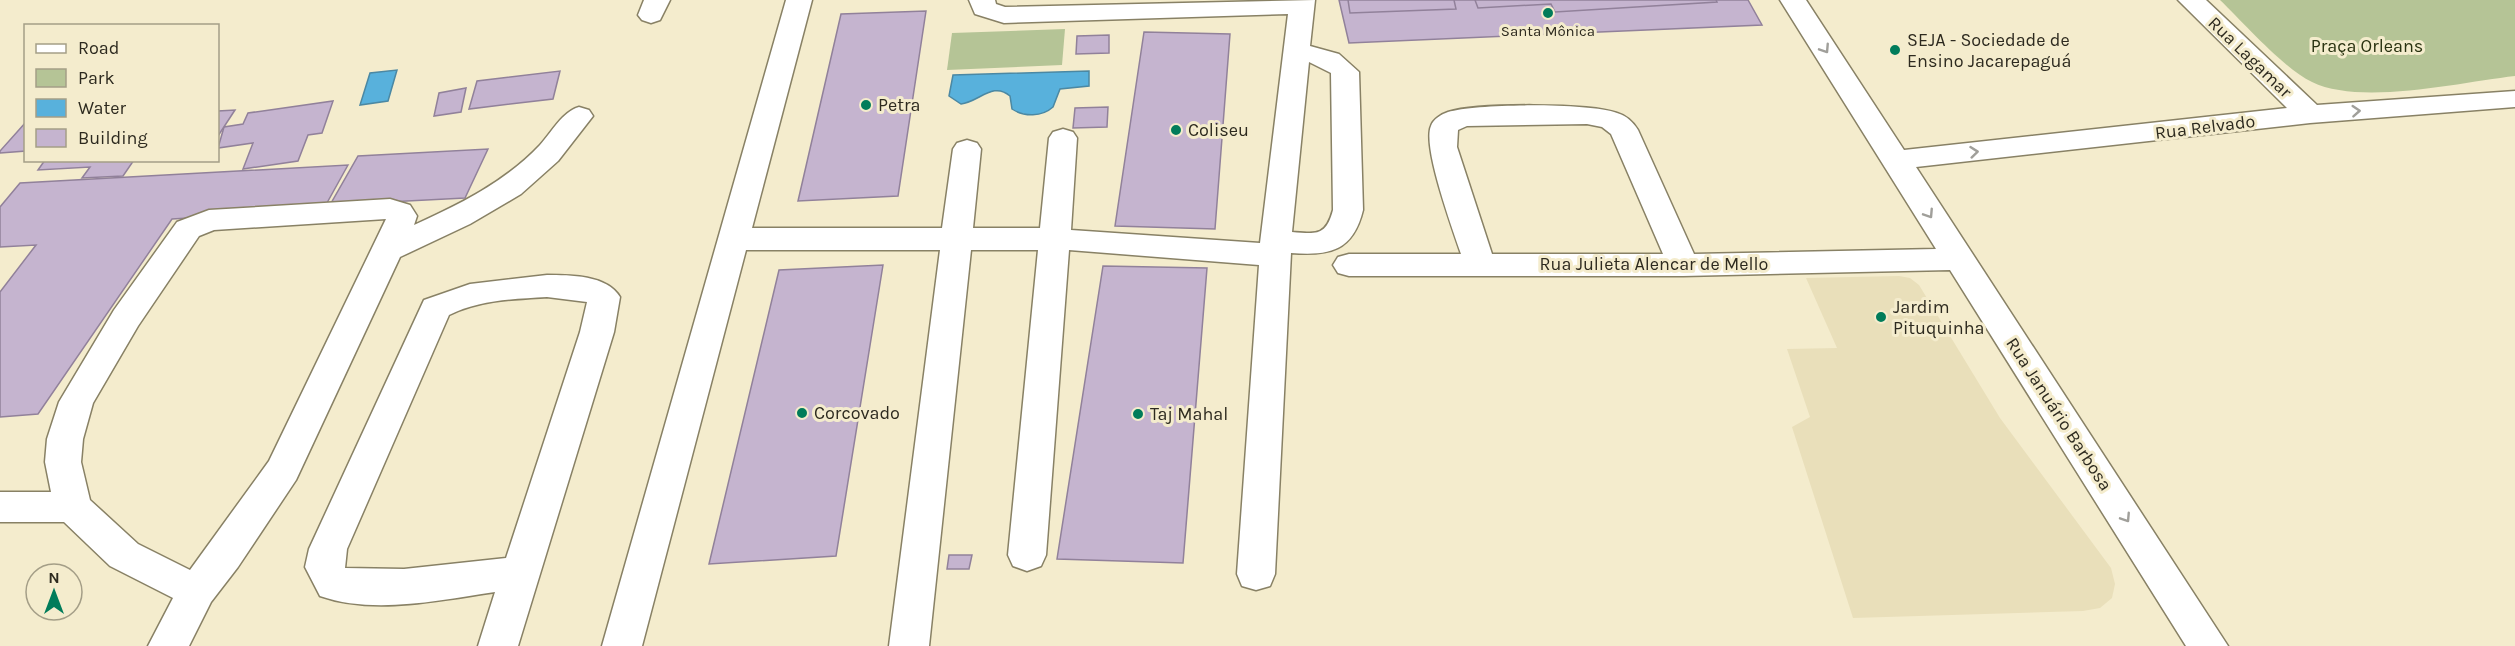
<svg xmlns="http://www.w3.org/2000/svg" width="2515" height="646" font-family="Karla,sans-serif">
  <style>
    .built { fill: #e9dfba }
    .green { fill: #b5c496 }
    .water { fill: #58b1dc; stroke: #4b88a3; stroke-width: 1.5 }
    .building { fill: #c5b4cf; stroke: #91819a; stroke-width: 1.5 }
    .lines { fill: none; stroke-linecap: round; stroke-linejoin: round }
    .minor-casing { stroke: #888165; stroke-width: 3 }
    .minor { fill: #fff; fill-rule: evenodd }
    .oneway { stroke: #a09f9a }
    .poi-dot { fill: #017c5a; stroke: #f4eccd; stroke-width: 2 }
    .labels { text-anchor: middle; dominant-baseline: central; stroke-width: 6; stroke-linejoin: round; paint-order: stroke }
    .far-poi-label { font-size: 15px; fill: #2d2a1f; stroke: #f4eccd }
    .poi-label { font-size: 18px; fill: #2d2a1f; stroke: #f4eccd; text-anchor: start }
    .park-label { font-size: 18px; fill: #293210; stroke: #f4eccd }
    .street-label { font-size: 18px; fill: #2d2a1f; stroke: #f4eccd }
  </style>
  <rect width="100%" height="100%" fill="#f4eccd"/>
  <!-- built -->
  <polygon class="built" points="1899,276 1910,278 1919,285 2000,418 2111,568 2115,584 2112,598 2100,608 2083,611 1853,618 1792,427 1810,417 1787,349 1837,348 1806,278"/>
  <!-- green -->
  <g class="green">
    <path d="M2220 0H2515V76C2461 82 2361 106 2312 82 2283 68 2244 23 2220 0Z"/>
    <polygon points="1065,29 1062,65 947,70 952,33"/>
  </g>
  <!-- water -->
  <g class="water">
    <polygon points="397,70 388,101 360,105 370,73"/>
    <path d="M1089 71V86L1060 89 1053 107C1042 117 1024 117 1012 109L1010 96C993 81 979 102 961 104L949 96 953 75Z"/>
  </g>
  <!-- building -->
  <g class="building">
    <polygon points="1339,0 1748,0 1762,25 1349,43"/>
    <polygon points="1348,0 1454,0 1456,9 1350,13"/>
    <polygon points="1475,0 1716,0 1717,2 1555,12 1551,4 1478,8"/>
    <polygon points="926,11 898,196 798,201 841,14"/>
    <polygon points="1144,32 1230,34 1215,229 1115,226"/>
    <polygon points="1109,35 1109,53 1076,54 1077,36"/>
    <polygon points="560,71 553,99 469,109 477,81"/>
    <polygon points="466,88 461,112 434,116 439,93"/>
    <polygon points="333,101 322,133 308,135 298,161 243,169 253,143 218,148 224,127 243,124 248,113"/>
    <polygon points="1108,107 1107,127 1073,128 1075,108"/>
    <polygon points="235,110 218,136 218,111"/>
    <polygon points="26,122 26,151 0,153 0,151"/>
    <polygon points="488,149 465,198 330,205 358,156"/>
    <polygon points="45,160 134,160 123,176 82,178 90,167 38,170"/>
    <polygon points="348,165 323,210 172,219 38,414 0,417 0,292 36,245 0,247 0,207 20,183"/>
    <polygon points="883,265 836,556 709,564 779,270"/>
    <polygon points="1103,266 1207,268 1183,563 1057,559"/>
    <polygon points="949,555 972,555 969,569 947,569"/>
  </g>
  <g class="lines">
    <!-- minor casing -->
    <g class="minor-casing">
      <g id="minor">
        <polygon points="644,0 670,0 660,20 651,23 642,20 638,15"/>
        <path d="M786 0H812L752 228H942L953 149 957 143 967 140 977 143 981 149 973 228H1040L1049 138 1053 132 1063 129 1073 132 1077 138 1071 230 1260 243 1288 14 1004 23 975 14 969 0H995L996 4 1005 7 1315 0 1310 46 1339 54 1359 72 1363 210C1353 251 1330 256 1291 253L1275 574 1270 586 1256 590 1242 586 1237 574 1259 265 1069 250 1046 555 1041 566 1027 571 1013 566 1008 555 1038 250H971L929 646H889L940 250H746L642 646H602ZM1309 62 1331 73 1333 210C1326 236 1317 234 1292 232Z"/>
        <path d="M1780 0H1806L1904 150 2287 108 2178 0H2206L2317 105 2515 91V107L2310 123 1916 167 2228 646H2186L1950 270 1683 276H1349L1338 273 1333 265 1338 257 1349 254H1461C1453 230 1422 146 1431 126 1433 119 1442 114 1448 112 1477 103 1590 103 1617 113 1627 116 1633 122 1638 130L1694 254 1936 249ZM1587 124 1602 127 1611 134 1663 254H1492L1457 147 1458 130 1467 126Z"/>
        <path d="M579 107 589 110 593 116 558 161 521 194 470 224 400 257 296 480 238 567 211 602 189 646H148L173 598 110 566 64 522H0V492H51L45 462 47 439 59 402 114 310 177 222 209 210 390 199 410 205 417 216 414 225C460 204 505 182 540 145 552 132 562 112 579 107ZM386 219 269 461 190 570 138 544 90 500 81 462 83 439 93 403 138 326 199 236 214 230Z"/>
        <path d="M547 275C570 275 607 275 620 297L614 332 518 646H478L495 592C440 600 374 615 320 596L305 567 309 549 424 300 470 284ZM547 297 587 302 580 332 506 558 404 569 345 568 347 549 449 315C479 300 513 299 547 297Z"/>
      </g>
    </g>
    <!-- minor -->
    <use href="#minor" class="minor"/>
  </g>
  <!-- one-way arrows -->
  <defs><path id="oneway-chevron" d="M-2-3.5L2.5 0L-2 3.5" fill="none" stroke-width="1.6" stroke-linecap="round" stroke-linejoin="round" transform="scale(1.5)"/></defs>
  <g class="oneway">
    <use href="#oneway-chevron" transform="translate(1825 49) rotate(57)"/>
    <use href="#oneway-chevron" transform="translate(2356 111) rotate(-4)"/>
    <use href="#oneway-chevron" transform="translate(1974 152) rotate(-6)"/>
    <use href="#oneway-chevron" transform="translate(1929 214) rotate(57)"/>
    <use href="#oneway-chevron" transform="translate(2126 518) rotate(57)"/>
  </g>
  <!-- markers -->
  <g class="poi-dot">
    <circle cx="1548" cy="13" r="6"/>
    <circle cx="1895" cy="50" r="6"/>
    <circle cx="866" cy="105" r="6"/>
    <circle cx="1176" cy="130" r="6"/>
    <circle cx="1881" cy="317" r="6"/>
    <circle cx="802" cy="413" r="6"/>
    <circle cx="1138" cy="414" r="6"/>
  </g>
  <g class="labels">
    <!-- far-poi labels -->
    <g class="far-poi-label">
      <text x="1548" y="31">Santa Mônica</text>
    </g>
    <!-- poi labels -->
    <g class="poi-label">
      <text x="1907" y="40">SEJA - Sociedade de<tspan x="1907" dy="21">Ensino Jacarepaguá</tspan></text>
      <text x="878" y="105">Petra</text>
      <text x="1188" y="130">Coliseu</text>
      <text x="1893" y="307">Jardim<tspan x="1893" dy="21">Pituquinha</tspan></text>
      <text x="814" y="413">Corcovado</text>
      <text x="1150" y="414">Taj Mahal</text>
    </g>
    <!-- park labels -->
    <g class="park-label">
      <text x="2367" y="46">Praça Orleans</text>
    </g>
    <!-- street labels -->
    <g class="street-label">
      <text transform="translate(2250 57) rotate(44)">Rua Lagamar</text>
      <text transform="translate(2205 127) rotate(-7)">Rua Relvado</text>
      <text x="1654" y="264">Rua Julieta Alencar de Mello</text>
      <text transform="translate(2059 414) rotate(57)">Rua Januário Barbosa</text>
    </g>
  </g>
  <!-- legend -->
  <rect x="24" y="24" width="195" height="138" fill="#f4eccd" stroke="#a49e87" stroke-width="1.5"/>
  <rect x="36" y="44" width="30" height="9" fill="#ffffff" stroke="#a49e87" stroke-width="1.5"/>
  <text x="78" y="54" font-size="18" fill="#2d2a1f">Road</text>
  <rect x="36" y="69" width="30" height="18" fill="#b5c496" stroke="#a49e87" stroke-width="1.5"/>
  <text x="78" y="84" font-size="18" fill="#2d2a1f">Park</text>
  <rect x="36" y="99" width="30" height="18" fill="#58b1dc" stroke="#a49e87" stroke-width="1.5"/>
  <text x="78" y="114" font-size="18" fill="#2d2a1f">Water</text>
  <rect x="36" y="129" width="30" height="18" fill="#c5b4cf" stroke="#a49e87" stroke-width="1.5"/>
  <text x="78" y="144" font-size="18" fill="#2d2a1f">Building</text>
  <!-- north arrow -->
  <g transform="translate(54 592)"><circle r="28" fill="#f4eccd" stroke="#a49e87" stroke-width="1.5"/>
  <path d="M0-4.5L10 22L0 15L-10 22Z" fill="#017c5a"/>
  <text y="-9" font-size="16" font-weight="bold" text-anchor="middle" fill="#2d2a1f">N</text>
  </g>
</svg>
